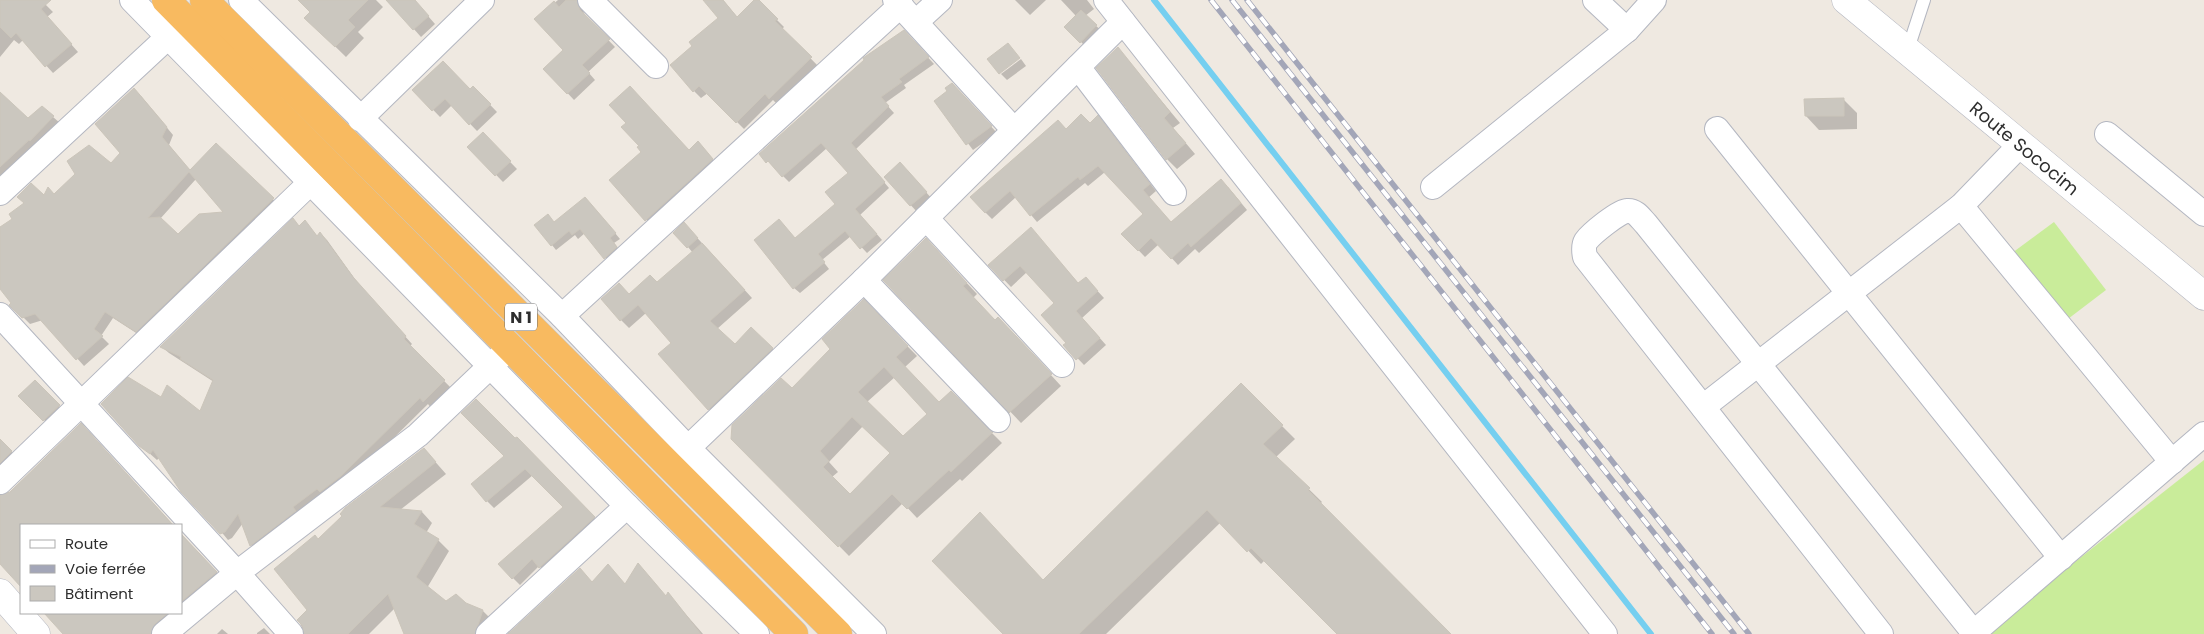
<svg xmlns="http://www.w3.org/2000/svg" width="2204" height="634" font-family="Poppins,sans-serif">
  <style>
    .pitch { fill: #c9ec9a }
    .shadow { fill: #0003; fill-rule: evenodd }
    .lines { fill: none; stroke-linecap: round; stroke-linejoin: round }
    .stream { stroke: #75cff0; stroke-width: 6 }
    .building { fill: #cbc7bf; stroke: #cbc5ba; fill-rule: evenodd }
    .service-casing { stroke: #b4b7c1; stroke-width: 14 }
    .minor-casing { stroke: #b4b7c1; stroke-width: 26 }
    .tertiary-casing { stroke: #b4b7c1; stroke-width: 29 }
    .trunk-casing { stroke: #c9c9c9; stroke-width: 29 }
    .service { stroke: #fff; stroke-width: 12 }
    .minor { stroke: #fff; stroke-width: 24 }
    .tertiary { stroke: #fff; stroke-width: 28 }
    .trunk { stroke: #f8ba60; stroke-width: 28 }
    .rail-casing { stroke: #a3a6b8; stroke-width: 5.5 }
    .rail { stroke: #fff; stroke-width: 4; stroke-dasharray: 11; stroke-linecap: butt }
    .labels { text-anchor: middle; dominant-baseline: central; stroke-width: 4; stroke-linejoin: round; paint-order: stroke }
    .shield { fill: #fff; stroke: #6d6d6d; stroke-width: 1 }
    .shield-label { font-size: 16px; font-weight: bold; fill: #2e2e2e }
    .street-label { font-size: 18px; fill: #2e2e2e; stroke: #fff }
  </style>
  <rect width="100%" height="100%" fill="#efe9e1"/>
  <!-- pitch -->
  <g class="pitch">
    <polygon points="2054,222 2106,290 2064,322 2012,253"/>
    <polygon points="2204,460 2204,634 1991,634 2047,584"/>
  </g>
  <!-- shadow -->
  <g class="shadow">
    <polygon points="0,0 41,0 53,12 47,17 78,52 53,73 23,40 19,44 14,40 0,57"/>
    <polygon points="299,0 376,0 383,7 358,32 364,38 346,57 306,18 312,12"/>
    <polygon points="388,0 414,0 435,24 421,37"/>
    <polygon points="558,0 584,0 583,11 586,17 615,47 588,72 595,80 574,100 545,69 565,50 536,19"/>
    <polygon points="705,0 723,0 738,18 757,0 784,27 782,29 818,66 778,105 773,100 744,129 708,93 701,98 694,91 694,46 720,18"/>
    <polygon points="1015,0 1046,0 1030,15"/>
    <polygon points="1061,0 1087,0 1094,9 1085,16 1104,33 1088,49 1066,27 1076,16"/>
    <polygon points="910,38 934,64 904,85 906,88 885,103 894,113 856,149 889,188 860,215 882,240 867,253 851,236 822,260 829,269 800,293 794,288 795,239 837,204 850,173 827,148 789,182 761,154"/>
    <polygon points="1118,49 1180,123 1173,128 1195,154 1177,169 1167,159 1098,68"/>
    <polygon points="1021,59 1026,66 1007,80 1001,74"/>
    <polygon points="473,87 497,112 477,131 452,105 440,117 414,90 470,90"/>
    <polygon points="958,90 997,133 973,150 936,101 949,92"/>
    <polygon points="0,93 28,119 53,117 60,123 0,181"/>
    <path d="M141 96 173 135 169 145 190 171 217 145 280 206 144 338 113 318 101 336 109 344 84 366 43 320 30 324 11 305 13 303 0 281V228L44 197 54 196 111 164 122 153ZM196 179 226 213 178 236 160 219Z"/>
    <polygon points="1843,99 1857,113 1857,129 1819,130 1806,116"/>
    <polygon points="627,123 689,151 705,150 719,167 653,227 611,180 643,152"/>
    <polygon points="1104,124 1156,191 1148,198 1172,223 1228,187 1247,210 1199,253 1195,249 1178,265 1159,244 1145,257 1123,234 1144,214 1105,172 1088,186 1085,183 1037,222 1016,197 992,219 985,212 1067,130"/>
    <polygon points="483,134 517,169 503,182 469,147"/>
    <polygon points="907,171 933,200 918,213 885,177"/>
    <polygon points="590,203 620,239 614,243 621,252 610,263 585,233 578,239 575,235 556,250 552,245 555,223"/>
    <polygon points="293,220 300,227 305,222 318,237 320,233 327,240 360,286 412,344 410,346 451,388 431,408 428,404 348,483 258,552 251,545 243,523 232,538 228,540 160,457 157,460 140,445 161,399 201,413 214,382 169,353 162,347"/>
    <polygon points="1031,229 1079,284 1092,285 1104,298 1082,318 1106,345 1084,365 1065,345 1068,343 1056,303 1027,272 1011,287 990,265"/>
    <polygon points="691,231 752,298 717,329 735,345 751,329 780,356 716,417 709,409 673,343 646,313 629,328 621,320 629,295 657,284 693,253 688,247"/>
    <polygon points="936,250 977,294 973,298 995,321 1009,329 1061,386 1021,423 885,280"/>
    <path d="M873 311 917 356 905 367 939 404 951 392 1002 443 962 481 960 479 917 518 903 503 849 556 733 438 792 390ZM895 377 929 414 903 438 867 402ZM863 426 891 453 850 496 832 477 838 472 829 462Z"/>
    <polygon points="35,382 66,413 51,427 20,396"/>
    <polygon points="1241,385 1295,439 1276,457 1322,502 1320,504 1449,634 1339,634 1265,560 1261,564 1221,522 1106,634 1004,634 1043,581"/>
    <polygon points="91,436 173,525 21,525 21,586 0,562 0,496 10,493"/>
    <polygon points="517,438 601,525 547,574 539,566 520,585 500,565 565,507 533,475 494,508 487,501 506,456"/>
    <polygon points="0,441 22,462 0,484"/>
    <polygon points="424,449 446,474 400,510 422,512 432,523 426,533 438,540 449,551 427,588 446,603 466,604 483,611 494,622 489,634 406,634 395,608 369,634 306,634 298,620 309,610 319,540"/>
    <polygon points="181,534 226,583 166,634 65,634 46,613 181,613"/>
    <polygon points="592,583 626,585 666,597 668,594 703,634 510,634"/>
    <polygon points="264,628 270,634 257,634 257,633"/>
    <polygon points="222,629 228,634 217,634"/>
  </g>
  <g class="lines">
    <!-- stream -->
    <polyline class="stream" points="1154,0 1651,634"/>
  </g>
  <!-- building -->
  <g class="building">
    <polygon points="0,0 51,0 41,9 72,44 45,67 16,33 11,38 0,27"/>
    <polygon points="298,0 368,0 348,20 355,27 335,47 304,18 310,12"/>
    <polygon points="386,0 415,0 429,16 413,30"/>
    <polygon points="566,0 577,0 580,10 610,39 582,65 590,73 567,94 543,69 563,50 534,19 554,1 559,7"/>
    <polygon points="703,0 723,0 737,17 754,0 759,0 778,19 775,21 812,57 769,99 765,94 736,123 699,86 693,92 670,65 692,46 689,42 718,18"/>
    <polygon points="1081,10 1097,25 1080,43 1064,27"/>
    <polygon points="904,30 929,57 899,79 902,82 881,97 889,106 851,143 885,182 855,209 877,234 860,249 845,231 818,254 825,262 793,289 754,240 779,219 795,238 835,204 825,192 848,173 821,143 782,177 768,161 766,163 759,154 864,60 863,58 866,56"/>
    <polygon points="1008,43 1020,58 999,74 987,59"/>
    <polygon points="1118,47 1170,112 1164,118 1186,143 1166,160 1096,68"/>
    <polygon points="443,61 470,89 473,86 491,104 469,125 445,99 432,111 412,90"/>
    <polygon points="952,83 992,126 966,145 934,101 947,91 945,88"/>
    <polygon points="630,86 689,150 698,141 713,159 645,221 609,180 641,152 637,147 639,146 621,127 626,123 609,105"/>
    <path d="M134 88 167 127 162 137 190 170 216 143 274 198 136 332 105 312 94 329 103 336 76 360 35 314 22 318 9 305 11 303 0 289V227L12 219 9 214 24 203 17 197 31 183 44 195 48 187 54 194 75 174 67 161 89 145 111 163 120 153 95 124ZM189 172 223 212 199 214 178 234 160 217 148 218Z"/>
    <polygon points="0,92 28,118 42,106 54,116 30,141 29,140 0,167"/>
    <polygon points="1844,98 1844,116 1805,116 1804,99"/>
    <polygon points="1081,114 1090,123 1098,115 1150,184 1143,190 1171,222 1221,179 1241,203 1191,247 1188,243 1171,259 1151,238 1138,251 1121,234 1143,214 1098,166 1080,180 1078,177 1030,216 1010,191 985,213 970,197 1058,120 1066,129"/>
    <polygon points="483,132 511,161 495,176 467,147"/>
    <polygon points="900,162 927,192 910,206 884,177"/>
    <polygon points="585,197 616,233 610,238 617,247 604,259 580,229 572,235 569,231 551,246 534,225 548,214 554,222"/>
    <polygon points="293,218 299,226 305,220 317,236 320,232 353,277 406,336 404,339 445,380 423,402 420,398 341,476 320,492 317,489 293,507 296,511 250,546 238,514 225,532 220,534 181,492 153,450 150,454 139,446 101,404 128,377 161,397 167,385 200,411 213,380 180,359 181,357 160,347"/>
    <polygon points="684,222 698,238 687,248 673,233"/>
    <polygon points="1031,227 1078,283 1086,277 1098,291 1076,311 1100,338 1076,360 1063,345 1066,343 1041,315 1054,303 1020,266 1003,281 988,265"/>
    <polygon points="926,238 967,283 963,286 995,320 998,317 1052,374 1009,413 883,280"/>
    <polygon points="702,243 745,290 710,321 735,344 751,327 773,348 708,410 658,354 671,343 638,305 620,321 601,299 619,283 629,294 650,275 657,282"/>
    <path d="M864 299 908 346 896 357 939 402 951 391 993 432 951 472 949 470 907 509 892 494 838 547 731 439 732 425 781 378 792 388 830 349 822 339ZM884 367 927 414 903 436 858 392ZM852 417 890 453 850 494 823 467 829 461 820 451Z"/>
    <polygon points="35,380 60,405 43,421 18,396"/>
    <polygon points="1241,383 1283,425 1263,444 1310,488 1308,490 1451,634 1337,634 1251,548 1247,552 1207,510 1079,634 1003,634 932,561 980,512 1043,580"/>
    <polygon points="476,399 515,438 517,437 595,517 539,568 532,559 512,579 498,564 563,507 525,469 486,502 471,484 504,456 461,413"/>
    <polygon points="81,423 173,525 21,525 21,587 0,564 0,495 10,492"/>
    <polygon points="0,439 12,451 0,463"/>
    <polygon points="424,448 436,462 380,507 422,511 414,524 439,539 416,577 446,601 456,594 466,603 483,610 475,634 404,634 388,594 348,634 304,634 302,625 297,620 307,610 274,569 315,535 318,539 342,516 340,514 345,508"/>
    <polygon points="181,534 217,572 181,602"/>
    <polygon points="638,563 666,596 668,592 701,634 508,634 580,568 592,582 608,564 625,584"/>
    <polygon points="44,613 168,613 155,624 151,634 63,634"/>
  </g>
  <g class="lines">
    <!-- service casing -->
    <g class="service-casing">
      <polyline id="service" points="1907,52 1924,0"/>
    </g>
    <!-- minor casing -->
    <g class="minor-casing">
      <g id="minor">
        <polyline points="132,0 627,506 757,634"/>
        <polyline points="241,0 562,316 688,448 874,634"/>
        <polyline points="590,0 656,66"/>
        <polyline points="895,0 1014,130"/>
        <polyline points="1106,0 1605,634"/>
        <polyline points="1595,0 1627,30"/>
        <polyline points="916,22 940,0"/>
        <polyline points="1078,67 1174,193"/>
        <polyline points="360,119 482,0"/>
        <polyline points="1717,129 2061,558"/>
        <polyline points="2107,134 2204,214"/>
        <polyline points="1433,187 1627,30 1654,0"/>
        <polyline points="0,193 168,37"/>
        <polyline points="1961,206 2172,462"/>
        <polyline points="926,218 1062,365"/>
        <polyline points="864,280 998,420"/>
        <polyline points="0,315 237,573 291,634"/>
        <polyline points="562,316 901,5"/>
        <polyline points="1703,407 1961,206 2020,145"/>
        <polyline points="688,448 864,280 1123,22"/>
        <polyline points="0,482 309,184"/>
        <polyline points="164,634 237,573 418,435 502,355"/>
        <polyline points="488,634 627,506"/>
        <path d="M1881 634 1585 257C1584 252 1583 246 1586 241 1591 234 1619 211 1627 211 1636 210 1641 219 1646 224L1974 633"/>
        <polyline points="1972,634 2204,434"/>
      </g>
    </g>
    <!-- tertiary casing -->
    <g class="tertiary-casing">
      <g id="tertiary">
        <path id="s1" d="M1846 0 2204 296"/>
        <polyline points="0,593 36,634"/>
      </g>
    </g>
    <!-- trunk casing -->
    <g class="trunk-casing">
      <g id="trunk">
        <polyline points="166,0 794,634"/>
        <polyline points="204,0 838,634"/>
      </g>
    </g>
    <!-- service -->
    <use href="#service" class="service"/>
    <!-- minor -->
    <use href="#minor" class="minor"/>
    <!-- tertiary -->
    <use href="#tertiary" class="tertiary"/>
    <!-- trunk -->
    <use href="#trunk" class="trunk"/>
    <!-- rail casing -->
    <g class="rail-casing">
      <g id="rail">
        <polyline points="1211,0 1712,634"/>
        <polyline points="1232,0 1734,634"/>
        <polyline points="1247,0 1749,634"/>
      </g>
    </g>
    <!-- rail -->
    <use href="#rail" class="rail"/>
  </g>
  <g class="labels">
    <!-- shield labels -->
    <rect class="shield" x="505" y="303.5" width="32" height="27" rx="4"/>
    <g class="shield-label">
      <text x="521" y="317">N 1</text>
    </g>
    <!-- street labels -->
    <g class="street-label">
      <text stroke="none"><textPath href="#s1" startOffset="232">Route Sococim</textPath></text>
    </g>
  </g>
  <!-- legend -->
  <rect x="20" y="524" width="162" height="90" fill="#ffffff" stroke="#ababab"/>
  <rect x="30" y="540" width="25" height="8" fill="#ffffff" stroke="#ababab"/>
  <text x="65" y="549" font-size="15" fill="#2e2e2e">Route</text>
  <rect x="30" y="565" width="25" height="8" fill="#a3a6b8" stroke="#ababab"/>
  <text x="65" y="574" font-size="15" fill="#2e2e2e">Voie ferrée</text>
  <rect x="30" y="586" width="25" height="15" fill="#cbc7bf" stroke="#ababab"/>
  <text x="65" y="599" font-size="15" fill="#2e2e2e">Bâtiment</text>
</svg>
